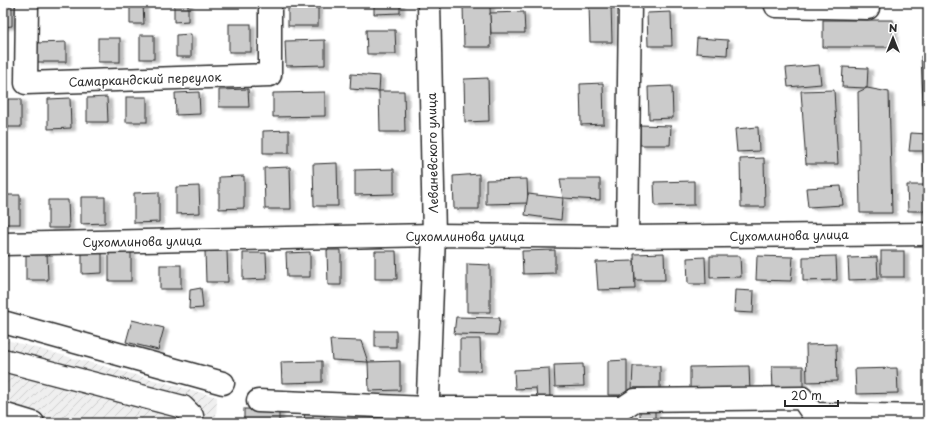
<svg xmlns="http://www.w3.org/2000/svg" width="931" height="426" font-family="'Playpen Sans',sans-serif">
  <style>
    .industrial { fill: url(#industrial-furrows) }
    .building { fill: #cbcbcb; stroke: #2b2b2b; filter: url(#shadow) }
    .lines { fill: none; stroke-linecap: round; stroke-linejoin: round }
    .minor-casing { stroke: #2b2b2b; stroke-width: 25 }
    .minor { stroke: #fff; stroke-width: 22 }
    .labels { text-anchor: middle; dominant-baseline: central; stroke-width: 4; stroke-linejoin: round; paint-order: stroke }
    .street-label { font-size: 12px; fill: #2b2b2b; stroke: #fff }
  </style>
  <defs>
    <pattern id="industrial-furrows" width="10" height="10" patternUnits="userSpaceOnUse"><rect width="10" height="10" fill="#efefef"/><path d="M-1 1l2-2M0 10L10 0M9 11l2-2" fill="none" stroke="#cdcdcd"/></pattern>
    <filter id="shadow"><feDropShadow dx="4.5" dy="2.5" stdDeviation="1" flood-color="#0004"/></filter>
  </defs>
  <rect width="100%" height="100%" fill="#fff"/>
  <filter id="ink" filterUnits="userSpaceOnUse"><feTurbulence type="fractalNoise" baseFrequency=".025" numOctaves="2"/><feDisplacementMap in="SourceGraphic" scale="8" xChannelSelector="R" yChannelSelector="G"/><feConvolveMatrix kernelMatrix="1 2 1 2 8 2 1 2 1" color-interpolation-filters="sRGB"/></filter>
  <g filter="url(#ink)">
    <!-- industrial -->
    <polygon class="industrial" points="3,339 217,397 216,423 3,423"/>
    <!-- building -->
    <g class="building">
      <polygon points="174,3 188,3 188,21 174,22"/>
      <rect x="288" y="3" width="30" height="23"/>
      <polygon points="374,3 400,3 400,13 374,14"/>
      <polygon points="589,3 611,3 612,42 590,42"/>
      <polygon points="130,4 143,4 144,24 130,24"/>
      <polygon points="463,5 490,5 491,47 464,47"/>
      <polygon points="3,6 12,6 12,26 3,27"/>
      <polygon points="524,12 525,33 491,33 490,13"/>
      <polygon points="671,12 672,46 648,46 647,13"/>
      <rect x="823" y="20" width="70" height="27"/>
      <rect x="229" y="24" width="22" height="28"/>
      <polygon points="366,30 395,30 396,54 367,54"/>
      <polygon points="191,34 191,57 176,57 176,35"/>
      <rect x="140" y="35" width="14" height="24"/>
      <rect x="98" y="38" width="22" height="24"/>
      <polygon points="697,38 728,40 727,55 696,53"/>
      <polygon points="325,40 325,65 286,66 285,41"/>
      <polygon points="66,42 66,62 37,62 36,43"/>
      <polygon points="921,56 928,56 928,105 923,105"/>
      <polygon points="819,65 821,84 788,87 786,68"/>
      <polygon points="843,67 868,68 867,88 842,87"/>
      <polygon points="351,74 380,76 379,91 350,89"/>
      <polygon points="488,78 489,121 465,122 464,79"/>
      <polygon points="603,83 604,124 581,125 580,84"/>
      <polygon points="672,86 673,118 649,119 648,87"/>
      <polygon points="867,88 889,92 892,213 860,213 858,92"/>
      <polygon points="248,89 249,107 219,107 219,90"/>
      <polygon points="834,90 838,164 806,164 801,91"/>
      <polygon points="379,91 404,91 405,132 380,132"/>
      <polygon points="199,92 200,114 176,115 175,93"/>
      <polygon points="325,92 325,116 273,117 273,93"/>
      <polygon points="107,97 108,122 87,122 87,98"/>
      <rect x="126" y="97" width="21" height="25"/>
      <polygon points="70,98 71,128 48,129 48,99"/>
      <rect x="3" y="99" width="18" height="28"/>
      <polygon points="640,125 671,126 670,145 640,145"/>
      <polygon points="758,127 759,151 737,152 735,129"/>
      <polygon points="289,130 289,153 263,153 263,131"/>
      <polygon points="911,133 928,134 928,151 909,151"/>
      <polygon points="764,158 765,207 741,207 740,159"/>
      <polygon points="924,161 928,162 928,174 924,173"/>
      <polygon points="337,163 338,206 314,206 313,164"/>
      <polygon points="290,167 291,209 265,209 264,168"/>
      <polygon points="394,169 394,194 355,195 355,170"/>
      <polygon points="479,174 479,209 454,209 453,176"/>
      <polygon points="244,176 244,208 219,209 219,177"/>
      <polygon points="527,179 528,203 486,204 486,180"/>
      <polygon points="560,179 600,179 600,200 563,198"/>
      <polygon points="694,181 694,205 655,206 654,182"/>
      <polygon points="907,185 928,185 928,211 908,211"/>
      <polygon points="199,186 200,213 176,214 176,187"/>
      <polygon points="841,186 843,205 808,207 806,188"/>
      <polygon points="159,192 159,222 134,223 134,193"/>
      <polygon points="528,194 563,198 561,220 525,215"/>
      <rect x="3" y="195" width="17" height="29"/>
      <polygon points="81,197 105,197 105,223 81,224"/>
      <polygon points="48,200 68,200 69,228 48,228"/>
      <polygon points="327,250 341,250 341,285 328,285"/>
      <polygon points="555,250 555,273 523,274 522,251"/>
      <rect x="109" y="251" width="22" height="30"/>
      <polygon points="205,251 227,251 228,282 206,282"/>
      <polygon points="375,251 396,251 397,279 375,279"/>
      <rect x="881" y="251" width="23" height="26"/>
      <polygon points="310,252 310,277 287,277 286,253"/>
      <polygon points="26,253 47,253 48,280 26,280"/>
      <polygon points="82,253 102,253 102,273 82,274"/>
      <polygon points="243,253 266,253 267,279 243,280"/>
      <polygon points="664,253 665,280 635,280 634,254"/>
      <polygon points="710,256 740,256 741,277 710,278"/>
      <polygon points="757,256 793,257 791,281 756,280"/>
      <polygon points="836,256 837,280 803,281 803,257"/>
      <polygon points="705,257 706,284 688,284 687,258"/>
      <polygon points="877,257 878,279 849,280 848,258"/>
      <polygon points="634,261 635,289 598,290 596,262"/>
      <polygon points="467,264 490,265 490,312 467,312"/>
      <rect x="160" y="265" width="21" height="24"/>
      <polygon points="201,288 203,308 189,309 190,290"/>
      <polygon points="735,290 754,291 753,313 734,312"/>
      <polygon points="456,317 500,318 498,335 454,334"/>
      <polygon points="132,320 164,328 158,350 126,342"/>
      <rect x="375" y="331" width="21" height="16"/>
      <polygon points="460,339 480,339 481,371 460,371"/>
      <polygon points="330,340 361,341 368,362 332,360"/>
      <polygon points="836,344 837,381 807,382 806,345"/>
      <polygon points="627,360 627,395 608,395 608,361"/>
      <polygon points="322,361 322,382 282,383 281,362"/>
      <polygon points="400,361 400,390 369,391 368,362"/>
      <polygon points="583,364 584,386 555,387 554,365"/>
      <polygon points="633,366 660,366 660,388 632,388"/>
      <polygon points="749,366 750,392 690,392 690,367"/>
      <polygon points="772,366 803,366 803,389 773,390"/>
      <polygon points="549,368 550,399 537,399 536,388 515,389 514,370"/>
      <polygon points="897,368 898,393 856,394 855,369"/>
      <rect x="640" y="404" width="15" height="19"/>
      <polygon points="305,408 325,409 324,423 304,423"/>
      <rect x="244" y="409" width="35" height="14"/>
    </g>
    <g class="lines">
      <!-- minor casing -->
      <g class="minor-casing">
        <g id="minor">
          <polyline points="27,3 26,83 270,75 270,3"/>
          <polyline points="775,3 776,6 868,8"/>
          <polyline points="627,237 630,3"/>
          <polyline points="3,244 434,235 627,237 928,234"/>
          <polyline points="3,322 223,383"/>
          <polyline points="3,360 183,407 192,416 192,423"/>
          <polyline points="258,401 427,408 623,408 635,400 802,398 813,414"/>
          <polyline points="3,414 33,423"/>
          <polyline points="813,414 928,416"/>
          <polyline points="427,422 434,235 429,3"/>
        </g>
      </g>
      <!-- minor -->
      <use href="#minor" class="minor"/>
    </g>
  </g>
  <g class="labels">
    <!-- street labels -->
    <g class="street-label">
      <text transform="translate(145 79) rotate(-2)">Самаркандский переулок</text>
      <text transform="translate(432 153) rotate(-91)">Леваневского улица</text>
      <text transform="translate(789 235) rotate(-1)">Сухомлинова улица</text>
      <text x="465" y="236">Сухомлинова улица</text>
      <text transform="translate(142 241) rotate(-1)">Сухомлинова улица</text>
    </g>
  </g>
  <!-- margin -->
  <rect width="931" height="426" fill="none" stroke="#fff" stroke-width="16"/>
  <rect x="8" y="8" width="915" height="410" fill="none" stroke="#2b2b2b" stroke-width="1.5" filter="url(#ink)"/>
  <!-- north arrow -->
  <g transform="translate(893 38)" stroke="#ffffff" stroke-width="3" paint-order="stroke">
  <path d="M0-3L7 15L0 10L-7 15Z" fill="#2b2b2b"/>
  <text y="-6" font-size="11" font-weight="bold" text-anchor="middle" fill="#2b2b2b">N</text>
  </g>
  <!-- scale -->
  <path d="M785 400v6h53v-6" fill="none" stroke="#2b2b2b" stroke-width="2"/>
  <text x="791" y="400" font-size="12" fill="#2b2b2b" stroke="#ffffff" stroke-width="3" paint-order="stroke">20 m</text>
</svg>
